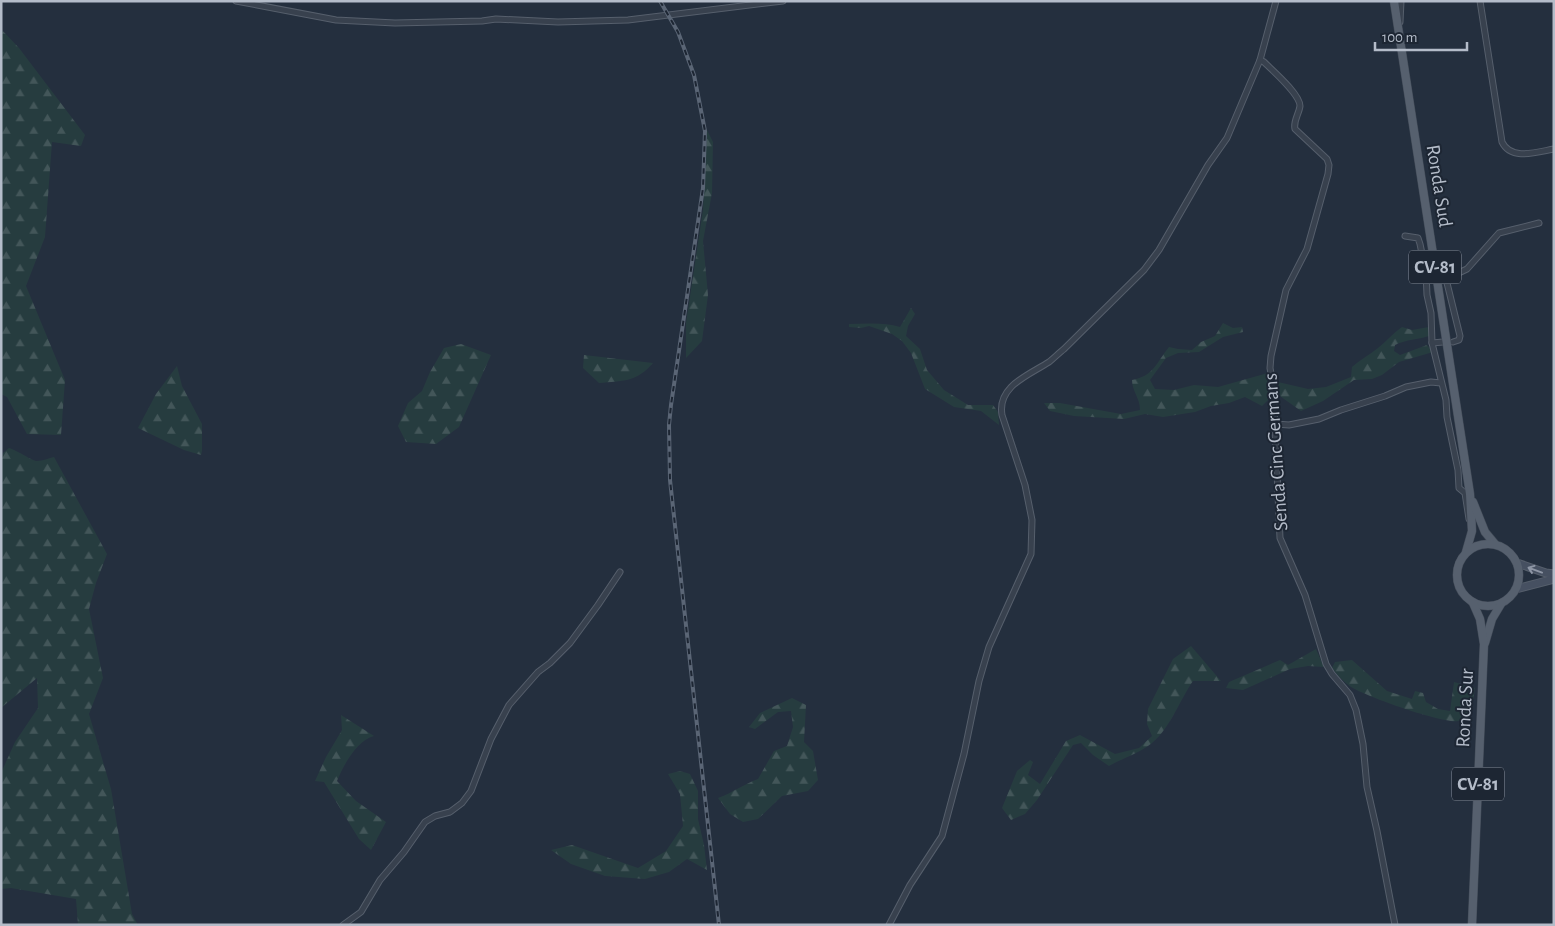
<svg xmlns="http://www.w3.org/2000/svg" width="1555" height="926" font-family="'Alegreya Sans',sans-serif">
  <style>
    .forest { fill: url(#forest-firs) }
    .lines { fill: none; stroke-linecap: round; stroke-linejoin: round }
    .street-casing { stroke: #565f6c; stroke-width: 7 }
    .secondary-casing { stroke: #565f6c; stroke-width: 9 }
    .primary-casing { stroke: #414a57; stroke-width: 9 }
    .street { stroke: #38414e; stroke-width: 5 }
    .secondary { stroke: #465061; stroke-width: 7 }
    .primary { stroke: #56606e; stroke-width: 8 }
    .rail-casing { stroke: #5a6575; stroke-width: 4 }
    .rail { stroke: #1d2633; stroke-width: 2; stroke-dasharray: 5.5; stroke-linecap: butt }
    .oneway { stroke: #8e96a5 }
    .labels { text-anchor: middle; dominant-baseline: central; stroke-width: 4; stroke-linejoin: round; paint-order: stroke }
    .shield { fill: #1d2633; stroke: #878f9c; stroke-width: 1 }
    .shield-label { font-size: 19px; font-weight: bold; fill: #b4bcc9 }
    .street-label { font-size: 20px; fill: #b4bcc9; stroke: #1d2633 }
  </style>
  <defs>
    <pattern id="forest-firs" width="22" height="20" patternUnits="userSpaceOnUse" patternTransform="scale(1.25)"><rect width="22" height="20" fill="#263c3f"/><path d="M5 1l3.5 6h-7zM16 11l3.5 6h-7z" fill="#435659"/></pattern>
  </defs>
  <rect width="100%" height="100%" fill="#242f3e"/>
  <!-- forest -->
  <g class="forest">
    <polygon points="1,29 19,48 85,135 81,146 52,142 45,237 26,286 65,380 61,435 27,434 7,397 1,394"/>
    <polygon points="707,130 713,142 712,193 703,241 708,295 702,341 686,358 686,323 703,210"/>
    <path d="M911 308 915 314 908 326 906 336 920 349 927 370 944 390 968 405H993L998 412 999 425 981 411 954 407 925 389 911 353 902 341 892 334 869 326 861 328 849 327V324C866 324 884 322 900 327Z"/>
    <path d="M1223 323 1233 328 1242 327 1243 332 1223 337 1199 352 1178 353 1166 358 1150 380 1155 389 1174 390 1194 385 1218 387 1268 373 1272 396 1262 406 1245 397 1229 403 1211 406 1195 412 1163 417 1145 414 1124 419 1074 416 1050 411 1044 403H1060L1121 414 1140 410C1140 398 1132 391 1132 380 1154 376 1156 363 1169 347L1178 349 1192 350 1201 342 1215 336Z"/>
    <path d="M1402 327 1412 330 1429 327V336C1417 340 1407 339 1395 345L1394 351 1400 355 1427 345 1433 352 1399 362 1382 375 1372 379 1354 380 1323 401 1301 411 1277 394 1278 382 1308 389 1326 387 1351 377 1352 367C1360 360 1369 355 1378 348 1386 342 1393 333 1402 327Z"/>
    <polygon points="461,344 491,355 459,427 436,444 406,442 398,426 408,403 422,391 430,372 444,348"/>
    <path d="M584 355 653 363C637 382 622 381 599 383L583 368Z"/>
    <polygon points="177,366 182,386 202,424 202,451 201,455 184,450 138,428 156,394"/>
    <path d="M9 448C17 450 32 461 37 461 43 461 49 458 54 457L107 554 96 583 89 609 103 678 89 714 111 789 132 914 138 925H78L76 899 11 888 1 889V773L15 742 38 708 37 678 1 708V460L3 453Z"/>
    <path d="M1191 646 1221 681H1193C1179 701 1169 732 1148 746 1137 754 1121 759 1109 766L1093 755 1081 743 1073 745 1037 800 1025 814 1011 820 1002 808 1017 771 1030 760 1033 762 1028 775 1040 784 1066 741 1080 735 1115 754 1139 748 1152 736 1147 724 1148 709 1173 659Z"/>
    <polygon points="1316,649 1324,667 1308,666 1290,669 1243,690 1226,688 1229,682 1280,660 1288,665"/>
    <path d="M1352 660 1387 691 1412 699 1415 691 1423 693 1426 702 1438 709 1450 711 1454 682 1475 688 1471 713C1467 716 1462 720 1458 721 1443 724 1365 696 1351 687 1344 682 1337 675 1332 668L1335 662Z"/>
    <path d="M792 698 806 705 804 742 813 751 818 780 808 791 782 796 758 819 743 822 730 814 718 798C732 793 744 784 758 779L774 751 787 746 793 727 791 711 778 712 755 729 749 727 760 713Z"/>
    <path d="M341 715 374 736C357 740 343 766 337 781L356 801 386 822 371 850 359 839 324 782 315 781 326 757 342 730Z"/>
    <polygon points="680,771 690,774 698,791 698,819 704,845 707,870 687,859 669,872 645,879 605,876 571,864 551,850 572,845 638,868 666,851 683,826 680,794 668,774"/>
  </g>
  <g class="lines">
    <!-- street casing -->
    <g class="street-casing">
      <g id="street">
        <polyline points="236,1 336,20 395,23 482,21 496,19 558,22 628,20 783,1"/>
        <path d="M1480 1 1502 142C1511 161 1537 152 1554 149"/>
        <polyline points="1400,22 1401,1"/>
        <path d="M1260 60 1264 62C1273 71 1300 94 1300 106 1299 114 1293 121 1295 129L1327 159 1329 165 1328 174 1307 249 1286 290 1271 356 1270 368 1273 384 1280 538 1305 595 1326 664 1332 674 1350 695 1356 710 1363 744 1367 787 1377 831 1395 925"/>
        <polyline points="1405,236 1418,238 1420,244 1426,273 1427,295 1431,313 1432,343 1446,400 1447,417 1458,470 1459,488 1465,493 1469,519"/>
        <polyline points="1453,342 1459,340 1460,336 1447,283 1448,278 1467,269 1499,233 1539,223"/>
        <polyline points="1432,343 1443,342"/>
        <polyline points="1276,424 1289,425 1319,419 1341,410 1385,396 1406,387 1431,382 1441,383"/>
        <polyline points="343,925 361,912 380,880 404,852 425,822 435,816 450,812 462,803 471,791 491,739 509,705 538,672 550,663 570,643 598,605 620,572"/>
        <path d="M889 925 910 885 942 836 964 754 979 681 989 647 1031 554 1032 520 1025 485 1002 415C997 386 1029 375 1049 362 1054 358 1059 353 1064 349L1144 270 1159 250 1208 165 1227 138 1260 60 1276 1"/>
      </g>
    </g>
    <!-- secondary casing -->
    <g class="secondary-casing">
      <g id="secondary">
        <polyline points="1517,563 1546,573 1554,574"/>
        <polyline points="1516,589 1554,579"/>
      </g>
    </g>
    <!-- primary casing -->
    <g class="primary-casing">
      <g id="primary">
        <polyline points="1394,1 1470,494 1472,531 1466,552"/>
        <polyline points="1473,502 1485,532 1495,544"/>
        <circle cx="1488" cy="575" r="31"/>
        <polyline points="1485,643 1492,619 1501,604"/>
        <polyline points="1472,925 1484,644 1480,619 1473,603"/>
      </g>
    </g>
    <!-- street -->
    <use href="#street" class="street"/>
    <!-- secondary -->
    <use href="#secondary" class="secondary"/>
    <!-- primary -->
    <use href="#primary" class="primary"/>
    <!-- rail casing -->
    <g class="rail-casing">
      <polyline id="rail" points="660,1 678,32 694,75 705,131 703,188 671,405 669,425 670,480 719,925"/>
    </g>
    <!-- rail -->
    <use href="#rail" class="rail"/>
  </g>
  <!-- one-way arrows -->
  <defs><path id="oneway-shaft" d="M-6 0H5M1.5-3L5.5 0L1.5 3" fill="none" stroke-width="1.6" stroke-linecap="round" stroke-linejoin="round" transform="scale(1.25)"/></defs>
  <use class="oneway" href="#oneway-shaft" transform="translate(1535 570) rotate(-160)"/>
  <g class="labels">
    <!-- shield labels -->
    <g class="shield">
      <rect x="1409" y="250.5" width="52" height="33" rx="4"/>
      <rect x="1452" y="767.5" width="52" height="33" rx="4"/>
    </g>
    <g class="shield-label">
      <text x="1435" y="267">CV-81</text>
      <text x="1478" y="784">CV-81</text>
    </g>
    <!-- street labels -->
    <g class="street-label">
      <text transform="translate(1439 186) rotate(81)">Ronda Sud</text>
      <text transform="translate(1276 452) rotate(-94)">Senda Cinc Germans</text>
      <text transform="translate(1465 708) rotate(-87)">Ronda Sur</text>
    </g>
  </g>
  <!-- border -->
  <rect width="1555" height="926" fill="none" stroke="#b4bcc9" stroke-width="5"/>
  <!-- scale -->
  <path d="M1375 42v8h92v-8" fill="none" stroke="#b4bcc9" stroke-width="2.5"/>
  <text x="1382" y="42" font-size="15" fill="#b4bcc9" stroke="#1d2633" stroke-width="4" paint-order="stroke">100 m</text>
</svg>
